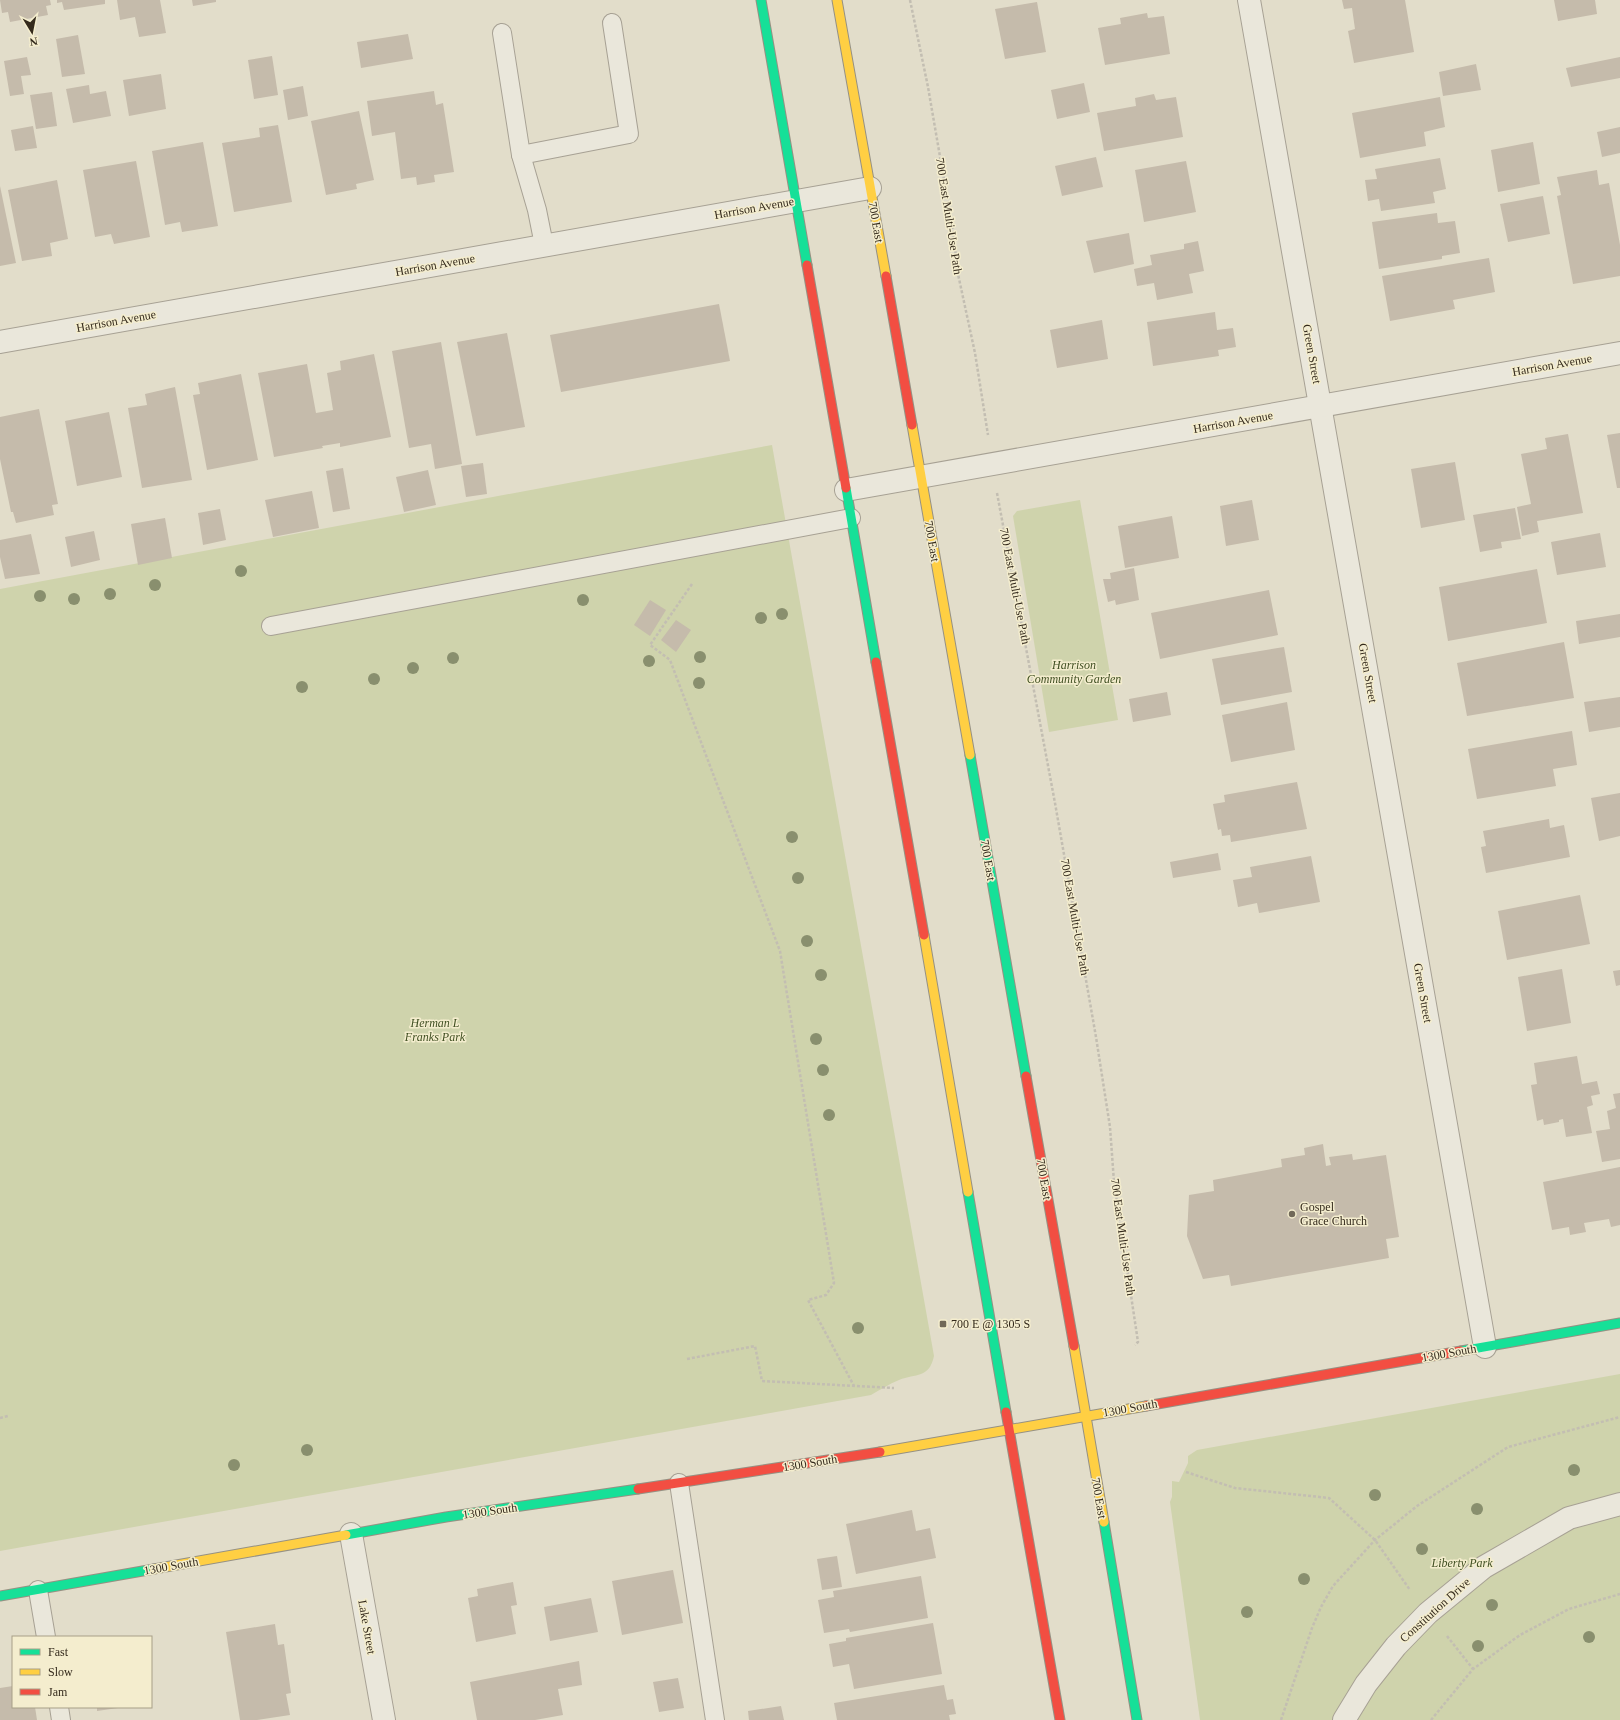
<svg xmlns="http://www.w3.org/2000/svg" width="1620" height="1720" font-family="'Times New Roman',serif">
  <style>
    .green { fill: #cfd3ac }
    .building { fill: #c5bbab }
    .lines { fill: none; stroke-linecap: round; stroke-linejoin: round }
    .lane-casing { stroke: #a7a194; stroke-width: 20 }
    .street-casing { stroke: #a7a194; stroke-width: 24 }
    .fast-casing { stroke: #969183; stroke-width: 11 }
    .slow-casing { stroke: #969183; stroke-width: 11 }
    .jam-casing { stroke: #969183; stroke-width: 11 }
    .path { stroke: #c3beb2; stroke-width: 2.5; stroke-dasharray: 3 2; stroke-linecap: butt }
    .lane { stroke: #eae7db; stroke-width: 18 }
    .street { stroke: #eae7db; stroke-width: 22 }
    .fast { stroke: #16e098; stroke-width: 9 }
    .slow { stroke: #ffcf43; stroke-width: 9 }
    .jam { stroke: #f24e42; stroke-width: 9 }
    .tree { fill: #898f6e }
    .poi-dot { fill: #716959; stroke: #f4edce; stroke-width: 1.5 }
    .labels { text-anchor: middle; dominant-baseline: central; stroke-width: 3; stroke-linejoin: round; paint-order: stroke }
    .street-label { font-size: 12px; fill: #342a1c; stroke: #f4edce }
    .park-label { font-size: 12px; font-style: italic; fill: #415023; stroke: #f4edce }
    .poi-label { font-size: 12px; fill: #342a1c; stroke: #f4edce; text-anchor: start }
  </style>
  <rect width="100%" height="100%" fill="#e2ddca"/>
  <!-- green -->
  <g class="green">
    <path d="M772 445 934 1356C929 1379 916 1373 899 1380 889 1384 880 1390 871 1395L0 1551V589Z"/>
    <polygon points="1080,500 1118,720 1049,732 1013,516 1017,511"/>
    <polygon points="1620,1374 1620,1720 1200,1720 1170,1502 1172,1497 1172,1481 1179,1482 1188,1463 1188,1456 1197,1450"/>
  </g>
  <!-- building -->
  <g class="building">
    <polygon points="0,0 50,0 51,5 46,6 48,15 10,22 8,12 2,13"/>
    <polygon points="57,0 105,0 105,4 64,10 62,2 57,3"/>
    <polygon points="117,0 160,0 166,33 139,37 135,17 120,20"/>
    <polygon points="192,0 216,0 216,2 193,6"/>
    <polygon points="1342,0 1405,0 1414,52 1354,63 1348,31 1355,29 1352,8 1344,9"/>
    <polygon points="1554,0 1595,0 1597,14 1558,21"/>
    <polygon points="1037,2 1046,52 1005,59 995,9"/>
    <polygon points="1147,13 1148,18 1164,16 1170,54 1105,65 1098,28 1121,24 1120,18"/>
    <polygon points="408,34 413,59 361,68 357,42"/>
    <polygon points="78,35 85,74 62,77 56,39"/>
    <polygon points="272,56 278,95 254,99 248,60"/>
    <polygon points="27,57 31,75 21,76 24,94 10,96 4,61"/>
    <polygon points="1620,57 1620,78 1571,87 1566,68"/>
    <polygon points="1476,64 1481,90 1443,96 1439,72"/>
    <polygon points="161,74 166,109 129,116 123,80"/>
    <polygon points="1084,83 1090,112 1057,119 1051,90"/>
    <polygon points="89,85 90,94 106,91 111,116 73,123 66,89"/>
    <polygon points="303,86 308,116 288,120 283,90"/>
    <polygon points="434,91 436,105 443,103 454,172 434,175 435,182 417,185 416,177 401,179 395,132 372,136 367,101"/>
    <polygon points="52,92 57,126 36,129 30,95"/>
    <polygon points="1154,94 1156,100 1176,97 1183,137 1104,151 1097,113 1136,106 1135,98"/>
    <polygon points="1440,97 1445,127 1424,132 1426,146 1360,158 1352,113"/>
    <polygon points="359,111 374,180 356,184 357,189 326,195 311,121"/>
    <polygon points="278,125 292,202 234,212 222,143 260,137 259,128"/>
    <polygon points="33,126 37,148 15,151 11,130"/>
    <polygon points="1620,127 1620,153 1602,157 1597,132"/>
    <polygon points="203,142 218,226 182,232 180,222 165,225 152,151"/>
    <polygon points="1533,142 1540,184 1498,192 1491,150"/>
    <polygon points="1096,157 1103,187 1062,196 1055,166"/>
    <polygon points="1440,158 1446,189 1433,192 1435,203 1381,211 1379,199 1368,201 1365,180 1377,179 1375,169"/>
    <polygon points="136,161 150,237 114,244 111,234 95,237 83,170"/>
    <polygon points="1186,161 1196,212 1144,222 1135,170"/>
    <polygon points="1597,170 1599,185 1609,183 1620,245 1620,276 1573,284 1557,196 1561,195 1557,177"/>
    <polygon points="57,180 68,239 50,243 52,256 22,261 8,190"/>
    <polygon points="0,186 16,263 0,266"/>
    <polygon points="1543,196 1550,234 1508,242 1500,204"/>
    <polygon points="1437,213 1438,223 1455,221 1460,253 1442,256 1442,259 1379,269 1372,222"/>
    <polygon points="1129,233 1134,264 1094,273 1086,241"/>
    <polygon points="1198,241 1204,271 1189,274 1193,293 1157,300 1154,283 1137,286 1134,269 1152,265 1150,255 1184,249 1184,244"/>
    <polygon points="1489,258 1495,292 1453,300 1455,309 1390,321 1382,276"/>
    <polygon points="719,304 730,361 561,392 550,335"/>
    <polygon points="1215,312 1217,330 1233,328 1236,347 1218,350 1219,356 1153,366 1147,322"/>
    <polygon points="1102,320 1108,359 1057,368 1050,330"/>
    <polygon points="507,333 525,427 476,436 457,342"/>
    <polygon points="441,342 462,464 435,469 431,444 409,448 392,351"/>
    <polygon points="374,354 391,437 340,447 340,443 322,446 323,448 274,457 258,373 307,364 316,413 333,410 327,373 341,370 340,361"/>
    <polygon points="241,374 258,460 207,470 193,395 200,394 198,383"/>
    <polygon points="175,387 192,480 142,488 128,408 147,405 145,394"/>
    <polygon points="39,409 58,504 52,505 54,515 16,523 13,512 11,512 0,459 0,417"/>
    <polygon points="109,412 122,477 77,486 65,421"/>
    <polygon points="1620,433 1620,488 1617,488 1607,435"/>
    <polygon points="1568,434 1583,513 1537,521 1539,532 1522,536 1517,507 1531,504 1521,454 1547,449 1545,438"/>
    <polygon points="1455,462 1465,520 1421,528 1411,469"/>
    <polygon points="483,463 487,494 466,497 461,466"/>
    <polygon points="343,468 350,509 333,512 326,471"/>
    <polygon points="428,470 436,505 404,512 396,477"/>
    <polygon points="312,491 319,528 273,537 265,500"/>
    <polygon points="1252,500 1259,540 1226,546 1220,506"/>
    <polygon points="1515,508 1521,539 1501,542 1502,548 1480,552 1473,515"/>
    <polygon points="220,509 226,540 203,545 198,513"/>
    <polygon points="1172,516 1179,558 1125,568 1118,526"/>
    <polygon points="165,518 172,558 138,565 131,524"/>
    <polygon points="94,531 100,560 71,567 65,537"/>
    <polygon points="1600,533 1606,567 1557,575 1551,542"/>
    <polygon points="31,534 40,574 5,579 0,557 0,540"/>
    <polygon points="1134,568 1139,600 1116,605 1115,600 1108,602 1103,579 1111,579 1110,573"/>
    <polygon points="1537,569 1547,623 1448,641 1439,587"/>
    <polygon points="1269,590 1278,635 1160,659 1151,613"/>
    <polygon points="650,600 666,610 650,636 634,625"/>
    <polygon points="1620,614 1620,637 1579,644 1576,621"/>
    <polygon points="676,620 691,630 676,652 661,640"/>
    <polygon points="1564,642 1574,698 1467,716 1457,663"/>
    <polygon points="1284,647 1292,692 1221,705 1212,659"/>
    <polygon points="1167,692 1171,715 1133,722 1129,699"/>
    <polygon points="1620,697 1620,727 1589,732 1584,702"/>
    <polygon points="1287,702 1295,750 1231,762 1222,715"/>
    <polygon points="1572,731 1577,765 1553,769 1556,786 1477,799 1468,749"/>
    <polygon points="1297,782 1307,829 1231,842 1230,835 1222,836 1221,829 1218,830 1213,804 1225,802 1224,795"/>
    <polygon points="1620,793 1620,836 1599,841 1591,798"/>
    <polygon points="1549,819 1550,828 1564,825 1570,857 1486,873 1481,847 1486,846 1483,831"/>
    <polygon points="1218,853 1221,870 1173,878 1170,862"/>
    <polygon points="1311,856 1320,902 1259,913 1257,903 1238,907 1233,880 1252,877 1250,867"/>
    <polygon points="1580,895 1590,944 1507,960 1498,911"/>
    <polygon points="1562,969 1571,1023 1527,1031 1518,977"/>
    <polygon points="1620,970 1620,985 1616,986 1613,971"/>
    <polygon points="1577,1056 1582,1084 1597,1081 1600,1094 1591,1096 1593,1105 1587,1107 1592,1133 1566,1137 1563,1119 1559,1120 1559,1122 1544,1125 1543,1119 1537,1121 1531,1085 1537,1084 1534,1063"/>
    <polygon points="1620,1093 1620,1159 1602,1162 1596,1131 1610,1129 1607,1111 1616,1108 1613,1094"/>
    <polygon points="1323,1144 1326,1166 1331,1165 1329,1157 1352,1154 1353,1160 1386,1155 1399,1237 1386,1239 1389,1258 1231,1286 1229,1275 1203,1279 1187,1236 1189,1195 1214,1191 1213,1180 1282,1167 1281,1159 1305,1155 1304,1148"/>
    <polygon points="1620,1167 1620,1225 1611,1227 1609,1219 1584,1223 1586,1232 1570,1235 1569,1227 1552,1230 1543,1182"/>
    <polygon points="912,1510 916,1531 930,1528 936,1558 856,1574 846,1524"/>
    <polygon points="837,1556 842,1587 822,1590 817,1559"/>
    <polygon points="673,1570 683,1623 622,1635 612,1581"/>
    <polygon points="921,1576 928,1618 850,1632 849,1629 824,1633 818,1600 834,1597 833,1591"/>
    <polygon points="513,1582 517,1605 511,1606 516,1634 476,1642 468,1598 478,1596 477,1589"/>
    <polygon points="591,1598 598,1632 550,1641 544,1607"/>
    <polygon points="933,1623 942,1674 854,1689 849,1664 833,1667 829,1644 846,1641 846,1638"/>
    <polygon points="275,1624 278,1645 284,1644 291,1693 286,1694 290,1715 257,1720 240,1720 226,1632"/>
    <polygon points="579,1661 582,1685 558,1689 563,1715 535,1720 477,1720 470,1682"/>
    <polygon points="678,1678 684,1708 659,1712 653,1682"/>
    <polygon points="944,1685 947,1700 953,1699 956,1714 949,1715 950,1720 837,1720 834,1703"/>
    <polygon points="13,1686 13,1707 35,1707 37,1720 0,1720 0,1688"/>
    <polygon points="781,1706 784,1720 749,1720 748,1711"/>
    <polygon points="97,1707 118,1707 118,1708 97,1711"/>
  </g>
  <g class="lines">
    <!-- lane casing -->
    <g class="lane-casing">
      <g id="lane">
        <polyline points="502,33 521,155 537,210 544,245"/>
        <polyline points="521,155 629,134 612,23"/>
        <polyline points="271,626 851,518"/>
        <polyline points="679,1483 715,1720"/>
        <polyline points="38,1590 46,1637"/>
        <polyline points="59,1707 61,1720"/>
      </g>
    </g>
    <!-- street casing -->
    <g class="street-casing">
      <g id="street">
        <polyline points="1249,0 1485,1347"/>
        <polyline points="0,342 870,188"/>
        <polyline points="846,490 1620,353"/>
        <polyline points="351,1534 384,1720"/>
        <polyline points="1344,1720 1366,1684 1396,1646 1428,1613 1484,1567 1569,1518 1620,1504"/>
      </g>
    </g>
    <!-- fast casing -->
    <g class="fast-casing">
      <g id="fast">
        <polyline points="761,0 807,265"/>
        <polyline points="846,488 876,662"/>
        <polyline points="970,755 1026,1076"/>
        <polyline points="968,1192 1006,1412"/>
        <polyline points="1461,1351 1620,1323"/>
        <polyline points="1104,1522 1137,1720"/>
        <polyline points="346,1535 446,1517 638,1489"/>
        <polyline points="0,1596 154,1569"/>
      </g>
    </g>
    <!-- slow casing -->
    <g class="slow-casing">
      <g id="slow">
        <polyline points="837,0 886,276"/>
        <polyline points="912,425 970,755"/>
        <polyline points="924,935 968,1192"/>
        <polyline points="1074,1346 1104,1522"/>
        <polyline points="880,1452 1146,1406"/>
        <polyline points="154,1569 346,1535"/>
      </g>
    </g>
    <!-- jam casing -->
    <g class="jam-casing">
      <g id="jam">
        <polyline points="807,265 846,488"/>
        <polyline points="886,276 912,425"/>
        <polyline points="876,662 924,935"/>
        <polyline points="1026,1076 1074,1346"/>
        <polyline points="1146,1406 1461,1351"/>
        <polyline points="1006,1412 1060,1720"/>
        <polyline points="638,1489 880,1452"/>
      </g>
    </g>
    <!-- path -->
    <g class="path">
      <polyline points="910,0 928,87 953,232 958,274 975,353 988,435"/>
      <polyline points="997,493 1055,803 1096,1037 1110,1127 1114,1182 1138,1342 1135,1345"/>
      <polyline points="692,584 650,645 670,660 780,951 834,1283 826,1295 808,1300 854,1386"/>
      <polyline points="687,1359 755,1346 762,1381 894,1388"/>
      <polyline points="0,1418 8,1416"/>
      <polyline points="1186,1472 1235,1488 1329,1498 1375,1540 1410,1590"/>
      <polyline points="1447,1636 1473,1669"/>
      <polyline points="1281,1720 1312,1628 1321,1607 1333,1586 1375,1540 1417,1506 1508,1447 1620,1417"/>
      <polyline points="1431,1720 1473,1669 1520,1635 1569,1609 1620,1594"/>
    </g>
    <!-- lane -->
    <use href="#lane" class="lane"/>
    <!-- street -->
    <use href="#street" class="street"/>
    <!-- fast -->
    <use href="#fast" class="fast"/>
    <!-- slow -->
    <use href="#slow" class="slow"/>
    <!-- jam -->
    <use href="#jam" class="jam"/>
  </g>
  <!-- trees -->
  <g class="tree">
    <circle cx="241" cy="571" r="6"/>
    <circle cx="155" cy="585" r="6"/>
    <circle cx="110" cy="594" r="6"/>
    <circle cx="40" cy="596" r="6"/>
    <circle cx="74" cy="599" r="6"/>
    <circle cx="583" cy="600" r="6"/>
    <circle cx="782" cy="614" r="6"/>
    <circle cx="761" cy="618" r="6"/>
    <circle cx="700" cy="657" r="6"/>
    <circle cx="453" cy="658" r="6"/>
    <circle cx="649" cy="661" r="6"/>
    <circle cx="413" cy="668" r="6"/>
    <circle cx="374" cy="679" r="6"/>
    <circle cx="699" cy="683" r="6"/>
    <circle cx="302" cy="687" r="6"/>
    <circle cx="792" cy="837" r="6"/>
    <circle cx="798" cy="878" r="6"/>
    <circle cx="807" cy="941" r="6"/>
    <circle cx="821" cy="975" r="6"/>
    <circle cx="816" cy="1039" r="6"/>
    <circle cx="823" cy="1070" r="6"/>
    <circle cx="829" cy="1115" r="6"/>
    <circle cx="858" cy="1328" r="6"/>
    <circle cx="307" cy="1450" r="6"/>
    <circle cx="234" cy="1465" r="6"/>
    <circle cx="1574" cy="1470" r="6"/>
    <circle cx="1375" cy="1495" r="6"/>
    <circle cx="1477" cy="1509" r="6"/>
    <circle cx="1422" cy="1549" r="6"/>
    <circle cx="1304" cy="1579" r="6"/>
    <circle cx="1492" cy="1605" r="6"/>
    <circle cx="1247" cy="1612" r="6"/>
    <circle cx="1589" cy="1637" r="6"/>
    <circle cx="1478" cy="1646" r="6"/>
  </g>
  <!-- markers -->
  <g class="poi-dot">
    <circle cx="1292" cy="1214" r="4"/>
    <rect x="939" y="1320" width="8" height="8" rx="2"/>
  </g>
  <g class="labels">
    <!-- street labels -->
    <g class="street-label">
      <text transform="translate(754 208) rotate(-10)">Harrison Avenue</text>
      <text transform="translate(949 216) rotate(81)">700 East Multi-Use Path</text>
      <text transform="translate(876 222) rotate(80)">700 East</text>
      <text transform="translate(435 265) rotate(-10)">Harrison Avenue</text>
      <text transform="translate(116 321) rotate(-10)">Harrison Avenue</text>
      <text transform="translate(1312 354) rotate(80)">Green Street</text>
      <text transform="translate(1552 365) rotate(-10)">Harrison Avenue</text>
      <text transform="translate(1233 422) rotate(-10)">Harrison Avenue</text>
      <text transform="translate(932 541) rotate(80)">700 East</text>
      <text transform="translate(1015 586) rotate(79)">700 East Multi-Use Path</text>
      <text transform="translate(1368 673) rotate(80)">Green Street</text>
      <text transform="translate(988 860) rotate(80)">700 East</text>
      <text transform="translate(1075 917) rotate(80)">700 East Multi-Use Path</text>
      <text transform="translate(1423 993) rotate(80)">Green Street</text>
      <text transform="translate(1044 1179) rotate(80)">700 East</text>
      <text transform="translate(1123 1237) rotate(82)">700 East Multi-Use Path</text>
      <text transform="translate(1449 1353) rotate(-10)">1300 South</text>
      <text transform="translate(1130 1408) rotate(-10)">1300 South</text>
      <text transform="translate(810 1463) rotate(-9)">1300 South</text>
      <text transform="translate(1099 1498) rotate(80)">700 East</text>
      <text transform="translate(490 1511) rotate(-8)">1300 South</text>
      <text transform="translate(171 1566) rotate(-10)">1300 South</text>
      <text transform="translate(1435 1610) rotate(-42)">Constitution Drive</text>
      <text transform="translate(367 1627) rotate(80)">Lake Street</text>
    </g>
    <!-- park labels -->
    <g class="park-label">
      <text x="1074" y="665">Harrison<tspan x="1074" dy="14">Community Garden</tspan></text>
      <text x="435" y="1023">Herman L<tspan x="435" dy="14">Franks Park</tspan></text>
      <text x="1462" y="1563">Liberty Park</text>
    </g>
    <!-- poi labels -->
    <g class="poi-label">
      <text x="1300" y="1207">Gospel<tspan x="1300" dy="14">Grace Church</tspan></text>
      <text x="951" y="1324">700 E @ 1305 S</text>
    </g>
  </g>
  <!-- legend -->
  <rect x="12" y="1636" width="140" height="72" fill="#f4edce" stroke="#a79f87"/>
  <rect x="20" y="1649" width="20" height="6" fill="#16e098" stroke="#a79f87"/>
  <text x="48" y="1656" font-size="12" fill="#342a1c">Fast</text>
  <rect x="20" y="1669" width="20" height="6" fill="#ffcf43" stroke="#a79f87"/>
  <text x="48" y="1676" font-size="12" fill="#342a1c">Slow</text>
  <rect x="20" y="1689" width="20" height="6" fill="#f24e42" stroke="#a79f87"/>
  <text x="48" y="1696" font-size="12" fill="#342a1c">Jam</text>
  <!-- north arrow -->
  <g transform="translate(32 32) rotate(170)" stroke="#f4edce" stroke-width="3" paint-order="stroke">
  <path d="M0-3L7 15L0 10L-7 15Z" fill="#342a1c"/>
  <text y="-6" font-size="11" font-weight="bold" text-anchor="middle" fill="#342a1c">N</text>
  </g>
</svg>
